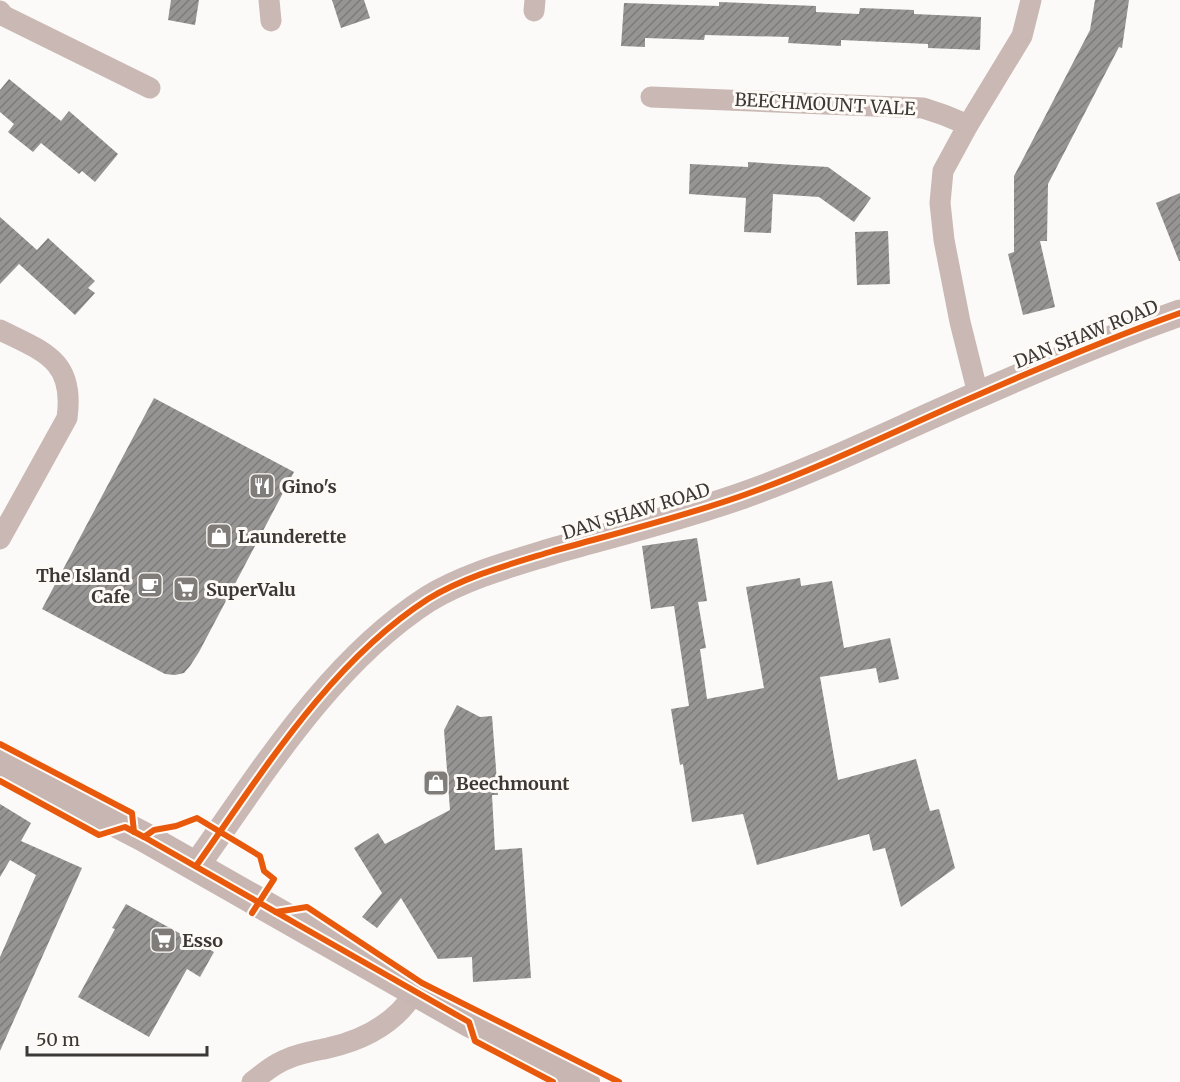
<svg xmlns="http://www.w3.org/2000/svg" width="1180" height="1082" font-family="Merriweather,serif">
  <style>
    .building { fill: url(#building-hatch) }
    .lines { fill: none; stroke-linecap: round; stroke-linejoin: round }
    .minor { stroke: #c9b8b4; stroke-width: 21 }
    .tertiary { stroke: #c9b8b4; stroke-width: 27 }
    .secondary { stroke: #c7b6b2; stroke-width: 30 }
    .cycleway-casing { stroke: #fefaf6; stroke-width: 10 }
    .cycleway { stroke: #e8590c; stroke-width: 6 }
    .labels { text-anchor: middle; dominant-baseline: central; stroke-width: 6; stroke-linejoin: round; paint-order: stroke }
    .street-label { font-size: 18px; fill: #3b3836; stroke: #fefaf6 }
    .poi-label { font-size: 18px; font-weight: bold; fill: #3b3836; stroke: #fefaf6; text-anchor: start }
  </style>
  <defs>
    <pattern id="building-hatch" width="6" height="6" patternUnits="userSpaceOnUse" patternTransform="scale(1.5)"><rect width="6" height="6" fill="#979593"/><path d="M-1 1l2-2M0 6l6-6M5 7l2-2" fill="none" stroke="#7c7b79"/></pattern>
  </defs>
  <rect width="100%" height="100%" fill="#fcfaf8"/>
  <!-- building -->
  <g class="building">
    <polygon points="171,0 199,0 195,25 168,20"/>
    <polygon points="332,0 364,0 370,18 341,28"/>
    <polygon points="1095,0 1129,0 1122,48 1119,47 1048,184 1047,241 1040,241 1055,307 1023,315 1008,254 1014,252 1014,176 1090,30"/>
    <polygon points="719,2 816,6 816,12 859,14 860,8 914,10 914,14 981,17 980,50 928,48 928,44 841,40 841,46 788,43 789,37 705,35 704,40 645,38 645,47 621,46 624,3 719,6"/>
    <polygon points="9,79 61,121 69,111 118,154 95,182 82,171 79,174 41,143 33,152 8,132 14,124 0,112 0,90"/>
    <polygon points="748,162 828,167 871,198 854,222 819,197 773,194 771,233 744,232 746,198 689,194 690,164 748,167"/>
    <polygon points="1180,193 1180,261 1179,261 1156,203"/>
    <polygon points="0,217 37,250 48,238 95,281 88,288 95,293 75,315 19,264 0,284"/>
    <polygon points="888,231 890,284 857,285 855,232"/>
    <polygon points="154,398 294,472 199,652 190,666 184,673 175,675 165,674 42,609"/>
    <polygon points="697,538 707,601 698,602 706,648 700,649 707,699 764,688 746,587 800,578 801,586 832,581 844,648 890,638 899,679 879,683 876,668 820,677 838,780 916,759 930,811 939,809 955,868 901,907 885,848 873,851 869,834 757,865 743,814 692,822 683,764 680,765 671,709 689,706 674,606 651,609 642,546"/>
    <polygon points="457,705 480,717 492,716 498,795 492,795 495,850 522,848 531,978 473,982 472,957 438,959 401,898 377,928 362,917 382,893 354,848 378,833 385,844 450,810 444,730"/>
    <polygon points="0,804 31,823 21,841 82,868 0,1051 0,957 36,875 10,860 0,877"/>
    <polygon points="126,904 214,952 200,977 187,969 149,1037 78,997 115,929 112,928"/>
  </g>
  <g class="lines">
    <!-- minor -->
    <g class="minor">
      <polyline points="269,0 271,21"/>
      <polyline points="0,11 4,16 150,88"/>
      <polyline points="534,11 535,0"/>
      <polyline points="651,97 923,108 944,115 968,125 943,171 940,203 944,240 960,322 978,394"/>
      <polyline points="968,125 1022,36 1031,0"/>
      <path d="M0 330C45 352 75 361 67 418L0 539"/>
      <path d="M252 1082C263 1073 274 1064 287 1059 300 1053 315 1051 328 1048 364 1040 395 1024 415 992"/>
    </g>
    <!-- tertiary -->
    <path class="tertiary" d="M196 866C262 773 330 662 428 599 466 576 511 564 553 551 617 533 682 517 744 495 825 466 901 428 980 394 1046 365 1112 337 1180 313"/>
    <!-- secondary -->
    <polyline class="secondary" points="0,762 144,837 469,1022 585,1082"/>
    <!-- cycleway casing -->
    <g class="cycleway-casing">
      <g id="cycleway">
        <polyline points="0,744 132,813 134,832"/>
        <polyline points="0,781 99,835 125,827 144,837 469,1022 475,1041 553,1082"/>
        <polyline points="144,837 154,830 176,826 197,818 260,856 264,871 274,879 252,913"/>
        <path d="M196 866C262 773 330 662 428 599 466 576 511 564 553 551 617 533 682 517 744 495 825 466 901 428 980 394 1046 365 1112 337 1180 313"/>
        <polyline points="276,912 307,907 422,983 619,1082"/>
      </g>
    </g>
    <!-- cycleway -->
    <use href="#cycleway" class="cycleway"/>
  </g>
  <!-- icons -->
  <defs>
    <g id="restaurant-square" transform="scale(1.35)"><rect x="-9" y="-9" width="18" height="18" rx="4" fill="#7f7c7a" stroke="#fefaf6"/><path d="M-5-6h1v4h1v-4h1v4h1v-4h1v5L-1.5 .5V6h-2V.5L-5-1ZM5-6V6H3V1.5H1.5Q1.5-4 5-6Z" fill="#fff"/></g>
    <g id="shop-square" transform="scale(1.35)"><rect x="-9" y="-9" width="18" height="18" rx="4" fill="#7f7c7a" stroke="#fefaf6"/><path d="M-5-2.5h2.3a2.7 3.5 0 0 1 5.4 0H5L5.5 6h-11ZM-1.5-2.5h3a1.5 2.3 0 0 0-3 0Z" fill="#fff"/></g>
    <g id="cafe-square" transform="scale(1.35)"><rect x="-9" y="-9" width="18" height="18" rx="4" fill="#7f7c7a" stroke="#fefaf6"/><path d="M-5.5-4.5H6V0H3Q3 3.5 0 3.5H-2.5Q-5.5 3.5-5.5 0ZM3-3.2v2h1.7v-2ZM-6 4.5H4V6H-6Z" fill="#fff"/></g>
    <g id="supermarket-square" transform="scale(1.35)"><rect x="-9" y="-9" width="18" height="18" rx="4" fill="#7f7c7a" stroke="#fefaf6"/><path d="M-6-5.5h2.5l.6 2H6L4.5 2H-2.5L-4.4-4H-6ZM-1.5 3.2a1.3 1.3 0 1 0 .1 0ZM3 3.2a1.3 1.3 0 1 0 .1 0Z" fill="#fff"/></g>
  </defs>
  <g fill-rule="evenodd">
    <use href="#restaurant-square" x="262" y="486"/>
    <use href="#shop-square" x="219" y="536"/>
    <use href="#cafe-square" x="150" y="585"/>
    <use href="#supermarket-square" x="186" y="589"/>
    <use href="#shop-square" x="436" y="783"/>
    <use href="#supermarket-square" x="163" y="940"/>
  </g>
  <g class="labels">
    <!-- street labels -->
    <g class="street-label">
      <text transform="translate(825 104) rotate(3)">BEECHMOUNT VALE</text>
      <text transform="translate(1086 334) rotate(-22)">DAN SHAW ROAD</text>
      <text transform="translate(636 511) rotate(-17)">DAN SHAW ROAD</text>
    </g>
    <!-- poi labels -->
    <g class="poi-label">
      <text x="282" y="486">Gino's</text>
      <text x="238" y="536">Launderette</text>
      <text x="130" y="575" text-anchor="end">The Island<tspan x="130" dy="21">Cafe</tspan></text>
      <text x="206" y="589">SuperValu</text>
      <text x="456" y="783">Beechmount</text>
      <text x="182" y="940">Esso</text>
    </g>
  </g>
  <!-- scale -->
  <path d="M27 1046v9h180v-9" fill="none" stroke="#3b3836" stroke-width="3"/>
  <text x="36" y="1046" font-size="18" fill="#3b3836" stroke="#fefaf6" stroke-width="4.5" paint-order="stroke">50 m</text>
</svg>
